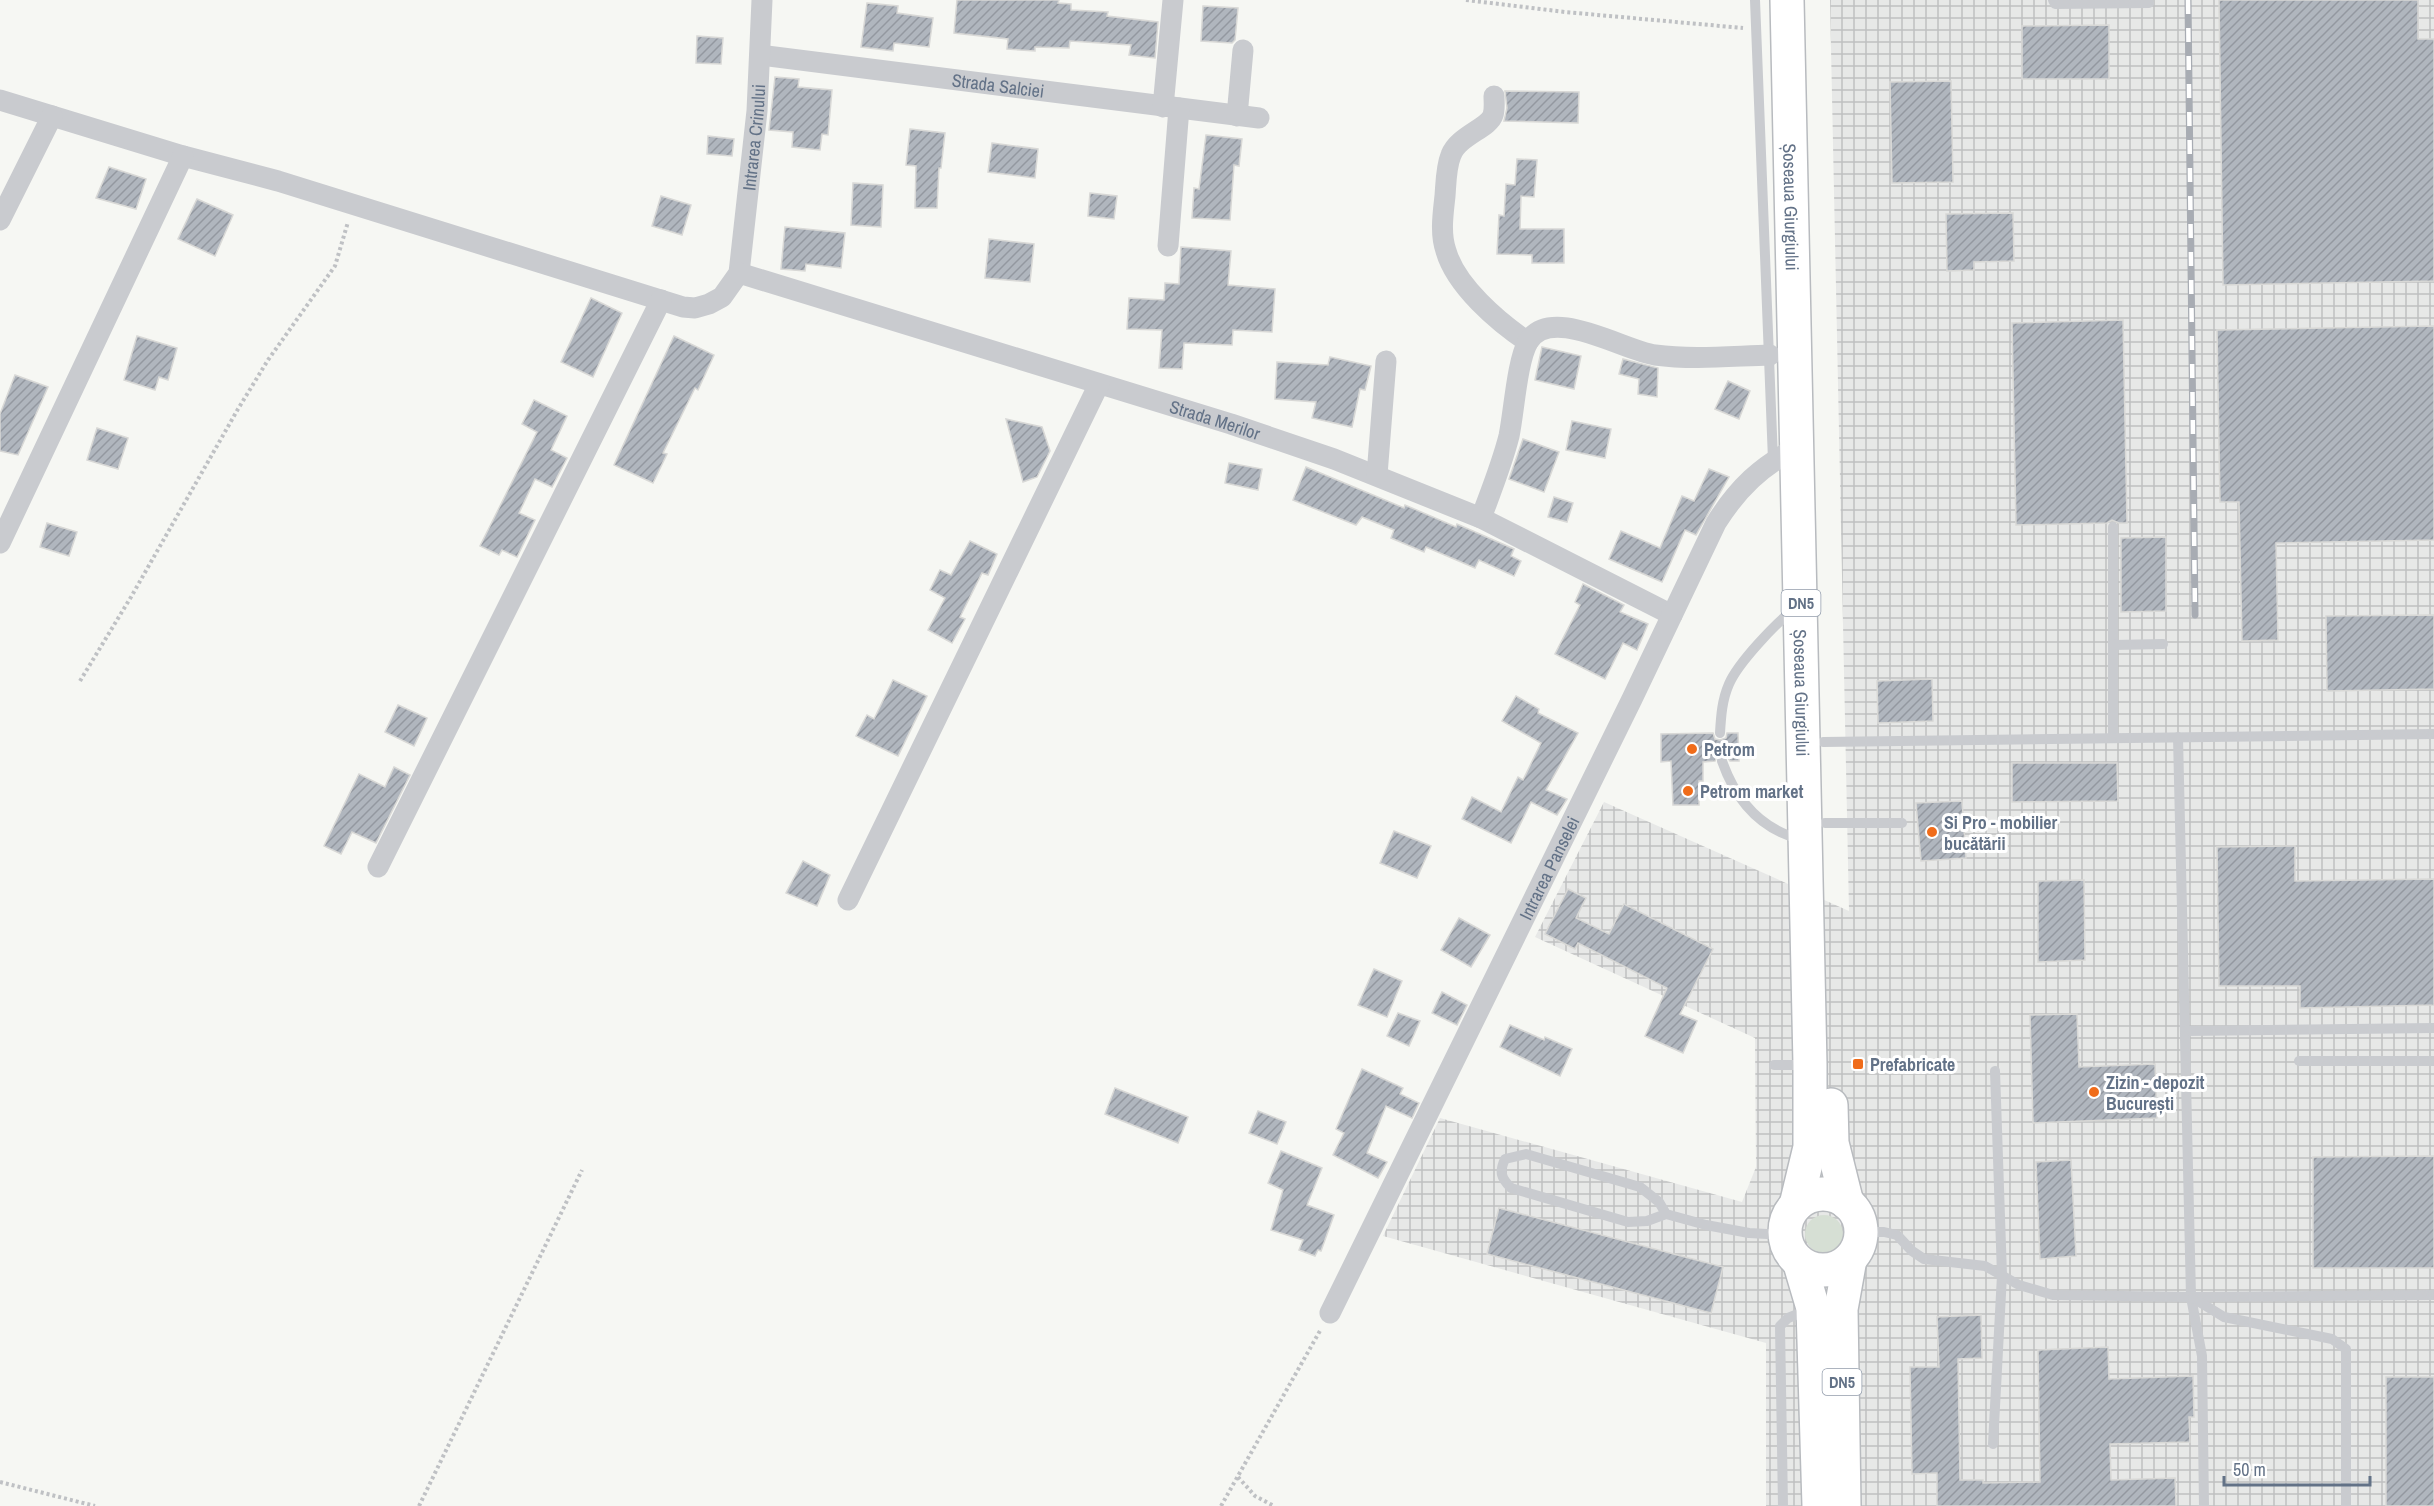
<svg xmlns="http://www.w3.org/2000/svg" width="2434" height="1506" font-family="'Archivo Narrow',sans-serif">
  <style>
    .industrial { fill: url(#industrial-grid) }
    .green { fill: #d6dfd4 }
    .building { fill: url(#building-hatch); stroke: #d8d8d6; stroke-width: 1.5 }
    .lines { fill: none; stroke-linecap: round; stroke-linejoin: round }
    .highway-casing { stroke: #b8bbbf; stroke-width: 36 }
    .path { stroke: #bfc1c4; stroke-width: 4; stroke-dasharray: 3 3; stroke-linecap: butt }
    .lane { stroke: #c9cbcf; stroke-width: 10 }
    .street { stroke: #c9cbcf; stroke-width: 21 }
    .highway { stroke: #fff; stroke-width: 33 }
    .rail-casing { stroke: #a8acb3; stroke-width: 7 }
    .rail { stroke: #fff; stroke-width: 4.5; stroke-dasharray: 14; stroke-linecap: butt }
    .poi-dot { fill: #f06c1a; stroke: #fff; stroke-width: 2 }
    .labels { text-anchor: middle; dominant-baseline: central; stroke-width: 6; stroke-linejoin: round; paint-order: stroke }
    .shield { fill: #fff; stroke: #929cab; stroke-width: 1.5 }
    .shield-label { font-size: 16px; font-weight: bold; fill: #637287 }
    .street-label { font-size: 18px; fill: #637287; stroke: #fff }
    .poi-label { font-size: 18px; font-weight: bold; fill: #637287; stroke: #fff; text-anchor: start }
  </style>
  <defs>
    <pattern id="industrial-grid" width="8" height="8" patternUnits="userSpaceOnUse" patternTransform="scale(1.5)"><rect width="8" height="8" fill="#e7e8e7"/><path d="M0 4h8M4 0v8" fill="none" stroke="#bfc0c1"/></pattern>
    <pattern id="building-hatch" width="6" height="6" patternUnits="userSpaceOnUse" patternTransform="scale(1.5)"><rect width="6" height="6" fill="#b0b6be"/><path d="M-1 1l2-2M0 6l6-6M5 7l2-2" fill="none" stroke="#9398a0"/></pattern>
  </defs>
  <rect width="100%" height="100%" fill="#f6f7f3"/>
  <!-- industrial -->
  <polygon class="industrial" points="1830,0 2434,0 2434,1506 1766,1506 1766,1343 1383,1236 1440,1118 1742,1202 1756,1167 1755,1038 1535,937 1604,802 1849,911"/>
  <!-- green -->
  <circle class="green" cx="1824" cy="1234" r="19"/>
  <!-- building -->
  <g class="building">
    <polygon points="957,0 1059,0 1058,3 1071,4 1071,10 1108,12 1107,16 1158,22 1155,58 1129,55 1131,45 1070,41 1069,48 1035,47 1035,51 1007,49 1008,39 954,33"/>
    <polygon points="2219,0 2418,0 2418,39 2434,39 2434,281 2223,285"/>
    <polygon points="867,3 898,6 897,13 933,18 929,47 894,43 893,51 861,47"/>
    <polygon points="1203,6 1238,8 1235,40 1232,43 1201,41"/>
    <polygon points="2109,25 2109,79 2022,79 2022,26"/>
    <polygon points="697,36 723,38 721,64 696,63"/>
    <polygon points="775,77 799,79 798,87 832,90 828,135 822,134 820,150 792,147 793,132 769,130"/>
    <polygon points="1951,81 1953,182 1892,183 1890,82"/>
    <polygon points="1505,91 1579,92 1578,123 1504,121 1507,108"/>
    <polygon points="910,129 945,133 941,168 939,168 937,208 915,208 916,166 906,165"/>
    <polygon points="1206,135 1242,139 1239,166 1234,165 1230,220 1192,218 1194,188 1199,189"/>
    <polygon points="708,136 734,139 732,156 707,154"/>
    <polygon points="992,143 1038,149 1035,178 988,172"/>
    <polygon points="1517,159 1537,160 1534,197 1521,196 1520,229 1564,229 1564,263 1532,263 1532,255 1497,254 1499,215 1504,216 1506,184 1515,185"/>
    <polygon points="109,167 146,179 136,209 96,198"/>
    <polygon points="853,183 883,185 881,227 851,225"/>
    <polygon points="1090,193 1117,196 1114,219 1088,216"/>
    <polygon points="661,196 691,205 682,235 652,226"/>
    <polygon points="197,199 233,215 215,256 178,239"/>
    <polygon points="2013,213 2014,261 1974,262 1974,270 1947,271 1946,214"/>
    <polygon points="785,227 845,233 841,268 806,264 805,271 781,269"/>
    <polygon points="989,239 1034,244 1030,282 985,278"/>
    <polygon points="1181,247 1231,251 1228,285 1275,289 1272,332 1233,330 1232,345 1184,343 1182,369 1159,368 1162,330 1127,329 1129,298 1164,300 1165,283 1179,284"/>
    <polygon points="591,298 622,313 593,377 561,362"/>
    <polygon points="2123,320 2127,523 2119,523 2112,520 2107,523 2016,525 2012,323"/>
    <polygon points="2434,326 2434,540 2276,543 2278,640 2242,641 2239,502 2220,502 2217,330"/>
    <polygon points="137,336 177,348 168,380 159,377 155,390 124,380"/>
    <polygon points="674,336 714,355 698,390 695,388 663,453 667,454 653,483 614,465"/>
    <polygon points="1542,347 1581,356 1574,389 1535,380"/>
    <polygon points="1330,357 1371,366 1365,390 1360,389 1352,427 1312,418 1316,402 1275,399 1277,362 1328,365"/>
    <polygon points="1623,359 1658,368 1657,397 1638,394 1639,379 1619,374"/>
    <polygon points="15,375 48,387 18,455 0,451 0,414"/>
    <polygon points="1728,381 1750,391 1739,419 1715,409"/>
    <polygon points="534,400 567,416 551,450 567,458 552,487 535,479 519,513 535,520 517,557 502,550 499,555 480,546 537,432 522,424"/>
    <polygon points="1006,419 1042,427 1050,451 1037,477 1023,482"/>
    <polygon points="1572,421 1611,429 1605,458 1566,450"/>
    <polygon points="97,428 128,438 118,469 87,460"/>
    <polygon points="1523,439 1559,452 1544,492 1509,479"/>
    <polygon points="1229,463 1262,469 1258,490 1225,483"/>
    <polygon points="1306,467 1404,508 1405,505 1456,527 1457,524 1514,549 1511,556 1521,561 1514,576 1479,560 1475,568 1426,547 1424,552 1391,538 1394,530 1362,517 1356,525 1293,500"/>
    <polygon points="1709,469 1729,477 1696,535 1685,530 1662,582 1609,559 1621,531 1660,548 1682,496 1694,501"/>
    <polygon points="1554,497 1573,503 1567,522 1548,517"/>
    <polygon points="47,523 77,532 69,556 40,547"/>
    <polygon points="2166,537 2166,611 2121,612 2121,538"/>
    <polygon points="970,541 997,554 988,575 982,573 960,617 965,619 952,643 928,630 945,598 930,590 940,570 951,575"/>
    <polygon points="1583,584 1624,605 1620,612 1648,624 1637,650 1623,643 1605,679 1555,654 1580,605 1575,602"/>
    <polygon points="2434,615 2434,689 2327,691 2326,616"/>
    <polygon points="1932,679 1933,721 1878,723 1877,681"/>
    <polygon points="893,680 927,696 898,756 856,736 867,715 874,719"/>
    <polygon points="1516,696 1539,709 1538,713 1578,733 1546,790 1567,799 1557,815 1531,802 1511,843 1462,819 1472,797 1501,812 1518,777 1523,780 1541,743 1502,721"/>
    <polygon points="398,705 427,718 414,746 385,732"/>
    <polygon points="1713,733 1715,739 1720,740 1726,738 1727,733 1738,733 1739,761 1730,761 1727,756 1722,754 1717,756 1715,761 1703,762 1703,781 1699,781 1699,805 1673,805 1671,761 1661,762 1661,734"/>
    <polygon points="2012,763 2117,763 2118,801 2012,802"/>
    <polygon points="394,767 410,775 376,843 352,832 341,854 324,846 359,774 385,787"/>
    <polygon points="1962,801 1966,858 1921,861 1916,803"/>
    <polygon points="1394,831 1431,846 1417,878 1380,863"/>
    <polygon points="2295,846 2295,881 2434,879 2434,1005 2300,1008 2300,986 2219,986 2217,847"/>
    <polygon points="803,861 830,875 817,906 786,893"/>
    <polygon points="2084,880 2085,960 2038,962 2038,881"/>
    <polygon points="1568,889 1586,898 1576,918 1609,934 1624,904 1713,949 1680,1014 1697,1021 1683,1053 1645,1036 1667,988 1578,943 1575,949 1545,934"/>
    <polygon points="1459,918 1490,935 1471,967 1441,950"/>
    <polygon points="1374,969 1402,981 1387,1017 1358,1005"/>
    <polygon points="1442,992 1467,1005 1457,1025 1432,1013"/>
    <polygon points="1398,1013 1420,1021 1409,1046 1387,1036"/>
    <polygon points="2077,1014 2079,1067 2155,1064 2157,1118 2033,1123 2030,1015"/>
    <polygon points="1510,1025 1544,1040 1545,1037 1572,1049 1560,1076 1500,1047"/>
    <polygon points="1362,1069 1403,1088 1400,1094 1419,1103 1412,1118 1386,1106 1367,1153 1387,1162 1378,1178 1333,1155 1344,1133 1336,1129"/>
    <polygon points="1115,1088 1188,1117 1178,1143 1105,1114"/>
    <polygon points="1258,1111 1286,1122 1277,1144 1249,1133"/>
    <polygon points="1281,1151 1322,1168 1307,1205 1334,1215 1321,1251 1318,1250 1315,1256 1299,1250 1303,1240 1271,1230 1283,1190 1268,1183"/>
    <polygon points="2434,1156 2434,1268 2313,1268 2313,1157"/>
    <polygon points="2071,1160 2076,1256 2040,1259 2036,1162"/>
    <polygon points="1499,1208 1723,1267 1711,1313 1487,1254"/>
    <polygon points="1981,1315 1982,1358 1958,1359 1960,1480 1983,1480 1983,1483 2040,1482 2038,1350 2108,1347 2109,1379 2193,1376 2194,1417 2189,1417 2190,1442 2110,1444 2111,1480 2175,1478 2176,1506 1937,1506 1937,1473 1912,1474 1910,1367 1939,1367 1937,1317"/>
    <rect x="2386" y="1377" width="48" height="129"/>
  </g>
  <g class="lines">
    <!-- highway casing -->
    <g class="highway-casing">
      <g id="highway">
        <path id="s5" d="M1787 0 1810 1065V1147L1796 1205"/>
        <polyline points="1831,1105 1832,1143 1847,1203"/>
        <circle cx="1823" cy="1232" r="38"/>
        <polyline points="1800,1264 1813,1308 1819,1506"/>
        <polyline points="1844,1506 1841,1309 1850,1259"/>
      </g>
    </g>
    <!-- path -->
    <g class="path">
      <polyline points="1466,0 1565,12 1743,28"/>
      <polyline points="80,681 131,597 238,409 268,360 335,266 348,222"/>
      <polyline points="1238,1477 1255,1496 1274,1506"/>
      <polyline points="0,1482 95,1506"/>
      <polyline points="419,1506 582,1170"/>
      <polyline points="1221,1506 1321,1329"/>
    </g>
    <!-- lane -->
    <g class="lane">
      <polyline points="1755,0 1773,460"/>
      <polyline points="2053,0 2055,4 2149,3"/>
      <polyline points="2113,527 2113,738"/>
      <polyline points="2113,645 2163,644"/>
      <path d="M1720 733C1721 716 1722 700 1729 684 1738 663 1775 624 1793 610"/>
      <polyline points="2178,737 2191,1297 2202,1356 2204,1506"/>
      <polyline points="1823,742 2434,734"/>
      <path d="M1722 761C1736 801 1761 830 1803 840"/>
      <polyline points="1825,823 1902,823"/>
      <polyline points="2185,1031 2434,1028"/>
      <polyline points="2299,1061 2434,1061"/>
      <polyline points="1774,1065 1807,1065"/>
      <path d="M1666 1214 1659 1202 1640 1187 1526 1154 1505 1159C1499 1172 1501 1178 1511 1188L1628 1222 1647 1221 1666 1214 1706 1225 1749 1233 1784 1235"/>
      <polyline points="1861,1232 1884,1232 1897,1235 1912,1251 1924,1259 1985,1266 2019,1285 2053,1295 2191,1297 2434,1295"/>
      <polyline points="2193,1298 2224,1317 2332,1339 2346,1349 2346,1506"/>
      <polyline points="1993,1444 2002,1275 1995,1071"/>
      <polyline points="1783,1506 1780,1326 1788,1318 1808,1310"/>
    </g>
    <!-- street -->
    <g class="street">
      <path id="s1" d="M760 55 1259 118"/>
      <path d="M1494 96C1494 102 1495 109 1493 115 1489 128 1458 136 1451 155 1446 167 1446 183 1445 196 1443 214 1440 234 1446 251 1456 286 1498 322 1528 342"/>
      <path id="s2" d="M0 100 183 156 278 181 683 307 695 308 709 304 722 297 739 273 757 111 762 0"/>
      <polyline points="1163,107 1173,0"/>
      <polyline points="1237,116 1243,50"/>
      <polyline points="0,220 52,116"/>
      <polyline points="1168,246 1179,108"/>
      <path id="s3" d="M739 273 1231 424 1334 459 1481 518 1672 615"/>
      <polyline points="1377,475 1386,361"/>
      <path d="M1481 518C1491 491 1502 464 1509 436 1514 412 1517 361 1528 342 1550 304 1624 351 1655 355 1693 360 1732 356 1770 355"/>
      <polyline points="0,543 183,156"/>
      <polyline points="378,867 661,300"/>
      <polyline points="848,900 1099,384"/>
      <path id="s4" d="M1330 1313 1632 699 1716 523C1738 488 1761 466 1798 447"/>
    </g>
    <!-- highway -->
    <use href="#highway" class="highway"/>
    <!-- rail casing -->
    <g class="rail-casing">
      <polyline id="rail" points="2188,0 2195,615"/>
    </g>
    <!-- rail -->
    <use href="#rail" class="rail"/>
  </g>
  <!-- markers -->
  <g class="poi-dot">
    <circle cx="1692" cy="749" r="6"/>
    <circle cx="1688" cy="791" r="6"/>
    <circle cx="1932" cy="832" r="6"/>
    <rect x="1852" y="1058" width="12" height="12" rx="3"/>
    <circle cx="2094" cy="1092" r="6"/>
  </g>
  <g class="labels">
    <!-- shield labels -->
    <g class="shield">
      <rect x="1781.5" y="590" width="39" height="26" rx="4.5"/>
      <rect x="1822.5" y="1369" width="39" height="26" rx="4.5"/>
    </g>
    <g class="shield-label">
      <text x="1801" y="603">DN5</text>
      <text x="1842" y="1382">DN5</text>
    </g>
    <!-- street labels -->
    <g class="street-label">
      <text stroke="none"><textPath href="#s1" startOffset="240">Strada Salciei</textPath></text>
      <text stroke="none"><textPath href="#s2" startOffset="921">Intrarea Crinului</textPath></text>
      <text stroke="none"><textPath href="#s5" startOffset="207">Șoseaua Giurgiului</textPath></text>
      <text stroke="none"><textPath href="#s3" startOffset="498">Strada Merilor</textPath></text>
      <text stroke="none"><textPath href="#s5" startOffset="693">Șoseaua Giurgiului</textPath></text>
      <text stroke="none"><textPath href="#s4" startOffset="496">Intrarea Panselei</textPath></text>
    </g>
    <!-- poi labels -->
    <g class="poi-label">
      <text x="1704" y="749">Petrom</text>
      <text x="1700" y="791">Petrom market</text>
      <text x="1944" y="822">Si Pro - mobilier<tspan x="1944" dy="21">bucătării</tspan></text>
      <text x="1870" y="1064">Prefabricate</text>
      <text x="2106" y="1082">Zizin - depozit<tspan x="2106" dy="21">București</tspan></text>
    </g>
  </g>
  <!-- scale -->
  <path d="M2224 1476v9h146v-9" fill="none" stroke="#637287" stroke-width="3"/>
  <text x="2233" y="1476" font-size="18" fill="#637287" stroke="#ffffff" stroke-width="4.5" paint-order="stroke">50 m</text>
</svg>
